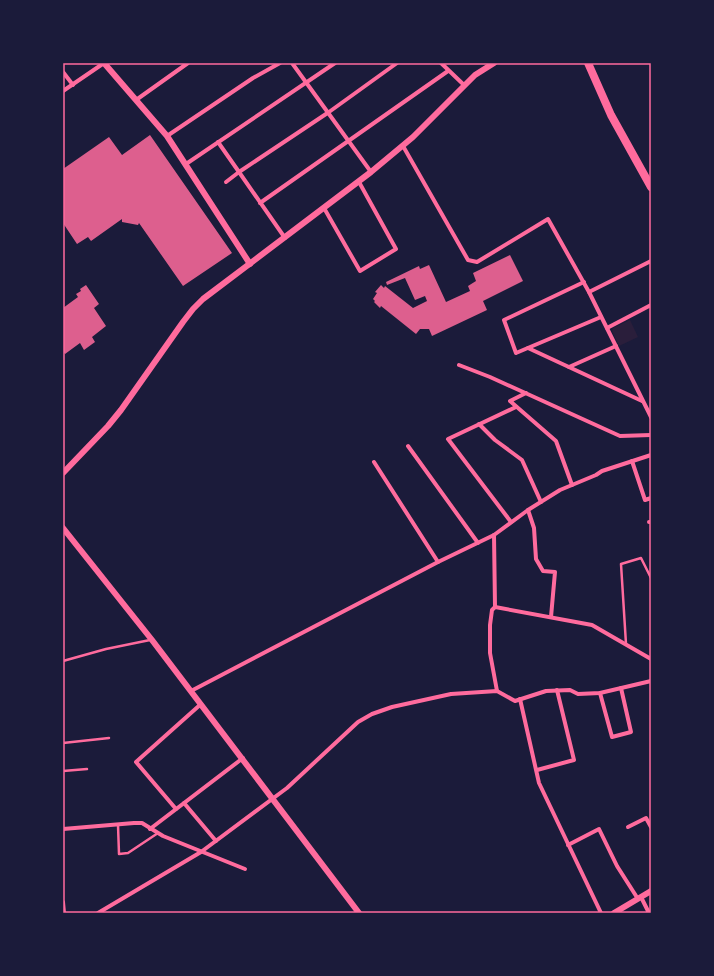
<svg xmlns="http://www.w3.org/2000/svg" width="714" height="976" font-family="'Libre Baskerville',serif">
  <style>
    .green { fill: #2a1e3b }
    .building { fill: #dd5f8e }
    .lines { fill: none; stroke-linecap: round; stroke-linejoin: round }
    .service { stroke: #ff6b9d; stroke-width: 2.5 }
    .minor { stroke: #ff6b9d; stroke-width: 4 }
    .tertiary { stroke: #ff6b9d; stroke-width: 6 }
    .primary { stroke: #ff6b9d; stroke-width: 8 }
    .neatline { fill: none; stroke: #ff6b9d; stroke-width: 1.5 }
  </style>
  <rect width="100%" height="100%" fill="#1b1b3a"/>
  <!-- green -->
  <polygon class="green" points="630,320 638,337 619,346 612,331 613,328"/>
  <!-- building -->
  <g class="building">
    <polygon points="150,135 232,253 183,286 139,223 138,225 122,222 122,219 91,241 88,237 77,244 63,223 63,169 109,137 122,155"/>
    <polygon points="510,255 523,281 483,301 487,310 432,336 429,329 420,329 416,334 381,306 380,308 374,302 375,301 373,299 377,293 375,292 381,285 384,288 385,286 413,308 427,301 425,296 415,300 405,278 387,285 386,282 419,266 420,269 429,265 446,302 470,291 468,286 476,281 473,273"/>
    <polygon points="86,285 99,304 94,308 106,326 92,337 95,342 84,350 80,343 65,354 63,351 63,308 78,297 76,294 81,291 80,289"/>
  </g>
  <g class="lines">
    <!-- service -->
    <g class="service">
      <polyline points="626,644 621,564 641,558 651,578"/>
      <polyline points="63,661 106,649 150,640"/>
      <polyline points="63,743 109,738"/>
      <polyline points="63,771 87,769"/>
      <polyline points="118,825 119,854 128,853 158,833"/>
    </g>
    <!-- minor -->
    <g class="minor">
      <polyline points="292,63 371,172"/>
      <polyline points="441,63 464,85"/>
      <polyline points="63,72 73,85"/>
      <polyline points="63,91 104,63"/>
      <polyline points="136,100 188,63"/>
      <polyline points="167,136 253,78 280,63"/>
      <polyline points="218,142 239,172 226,182"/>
      <polyline points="403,146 468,260 477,262 548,219 589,292 651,261"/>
      <polyline points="186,164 335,63"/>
      <polyline points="260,203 448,71"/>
      <polyline points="324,208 360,271 396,249 359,182"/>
      <polyline points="285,238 239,172 329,112 397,63"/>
      <polyline points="584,282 504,320 516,353 601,317"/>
      <polyline points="589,292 651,417"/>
      <polyline points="607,328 651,305"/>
      <polyline points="528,348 642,401"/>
      <polyline points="459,365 490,377 620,436 651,435"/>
      <polyline points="569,367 616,346"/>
      <polyline points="526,393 510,401 556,441 572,485"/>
      <polyline points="479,424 495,440 522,460 541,502"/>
      <polyline points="408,446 478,543"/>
      <polyline points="632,461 645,500 651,498"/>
      <polyline points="374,462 438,562"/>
      <polyline points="528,510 534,528 536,559 543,571 555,572 551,617"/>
      <polyline points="511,522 448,439 516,407"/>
      <polyline points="649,522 651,522"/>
      <polyline points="494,535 495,607 492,610 490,625 490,653 497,691"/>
      <polyline points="495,607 592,625 651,659"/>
      <polyline points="191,691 438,562 494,535 528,510 560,490 596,475 602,471 651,455"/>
      <polyline points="600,693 612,737 631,732 621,688"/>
      <polyline points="520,699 539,783 601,913"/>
      <polyline points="537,770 574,760 557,690"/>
      <polyline points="184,803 216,841"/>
      <polyline points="176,809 136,762 201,704"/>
      <polyline points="628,827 646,818 651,827"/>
      <polyline points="63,829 134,823 142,823 163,836 245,869"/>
      <polyline points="150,829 243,758"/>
      <polyline points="568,845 599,829 617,866 638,899"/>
      <polyline points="641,897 649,913"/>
      <polyline points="63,902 64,913"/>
      <polyline points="98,913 201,852 287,788 358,722 372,714 392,707 451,694 497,691 515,701 546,691 570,690 578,694 600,693 651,681"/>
    </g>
    <!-- tertiary -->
    <g class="tertiary">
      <polyline points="104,63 167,136 250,264"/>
      <polyline points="63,473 108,426 121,410 183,322 193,309 203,299 371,172 413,137 475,75 494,63"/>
      <polyline points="63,528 152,640 359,913"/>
      <polyline points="614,913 651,891"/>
    </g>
    <!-- primary -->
    <polyline class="primary" points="588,63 611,115 651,187"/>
  </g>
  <!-- border -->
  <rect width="714" height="976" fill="none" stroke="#1b1b3a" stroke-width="128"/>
  <rect x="64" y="64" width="586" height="848" class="neatline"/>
</svg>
